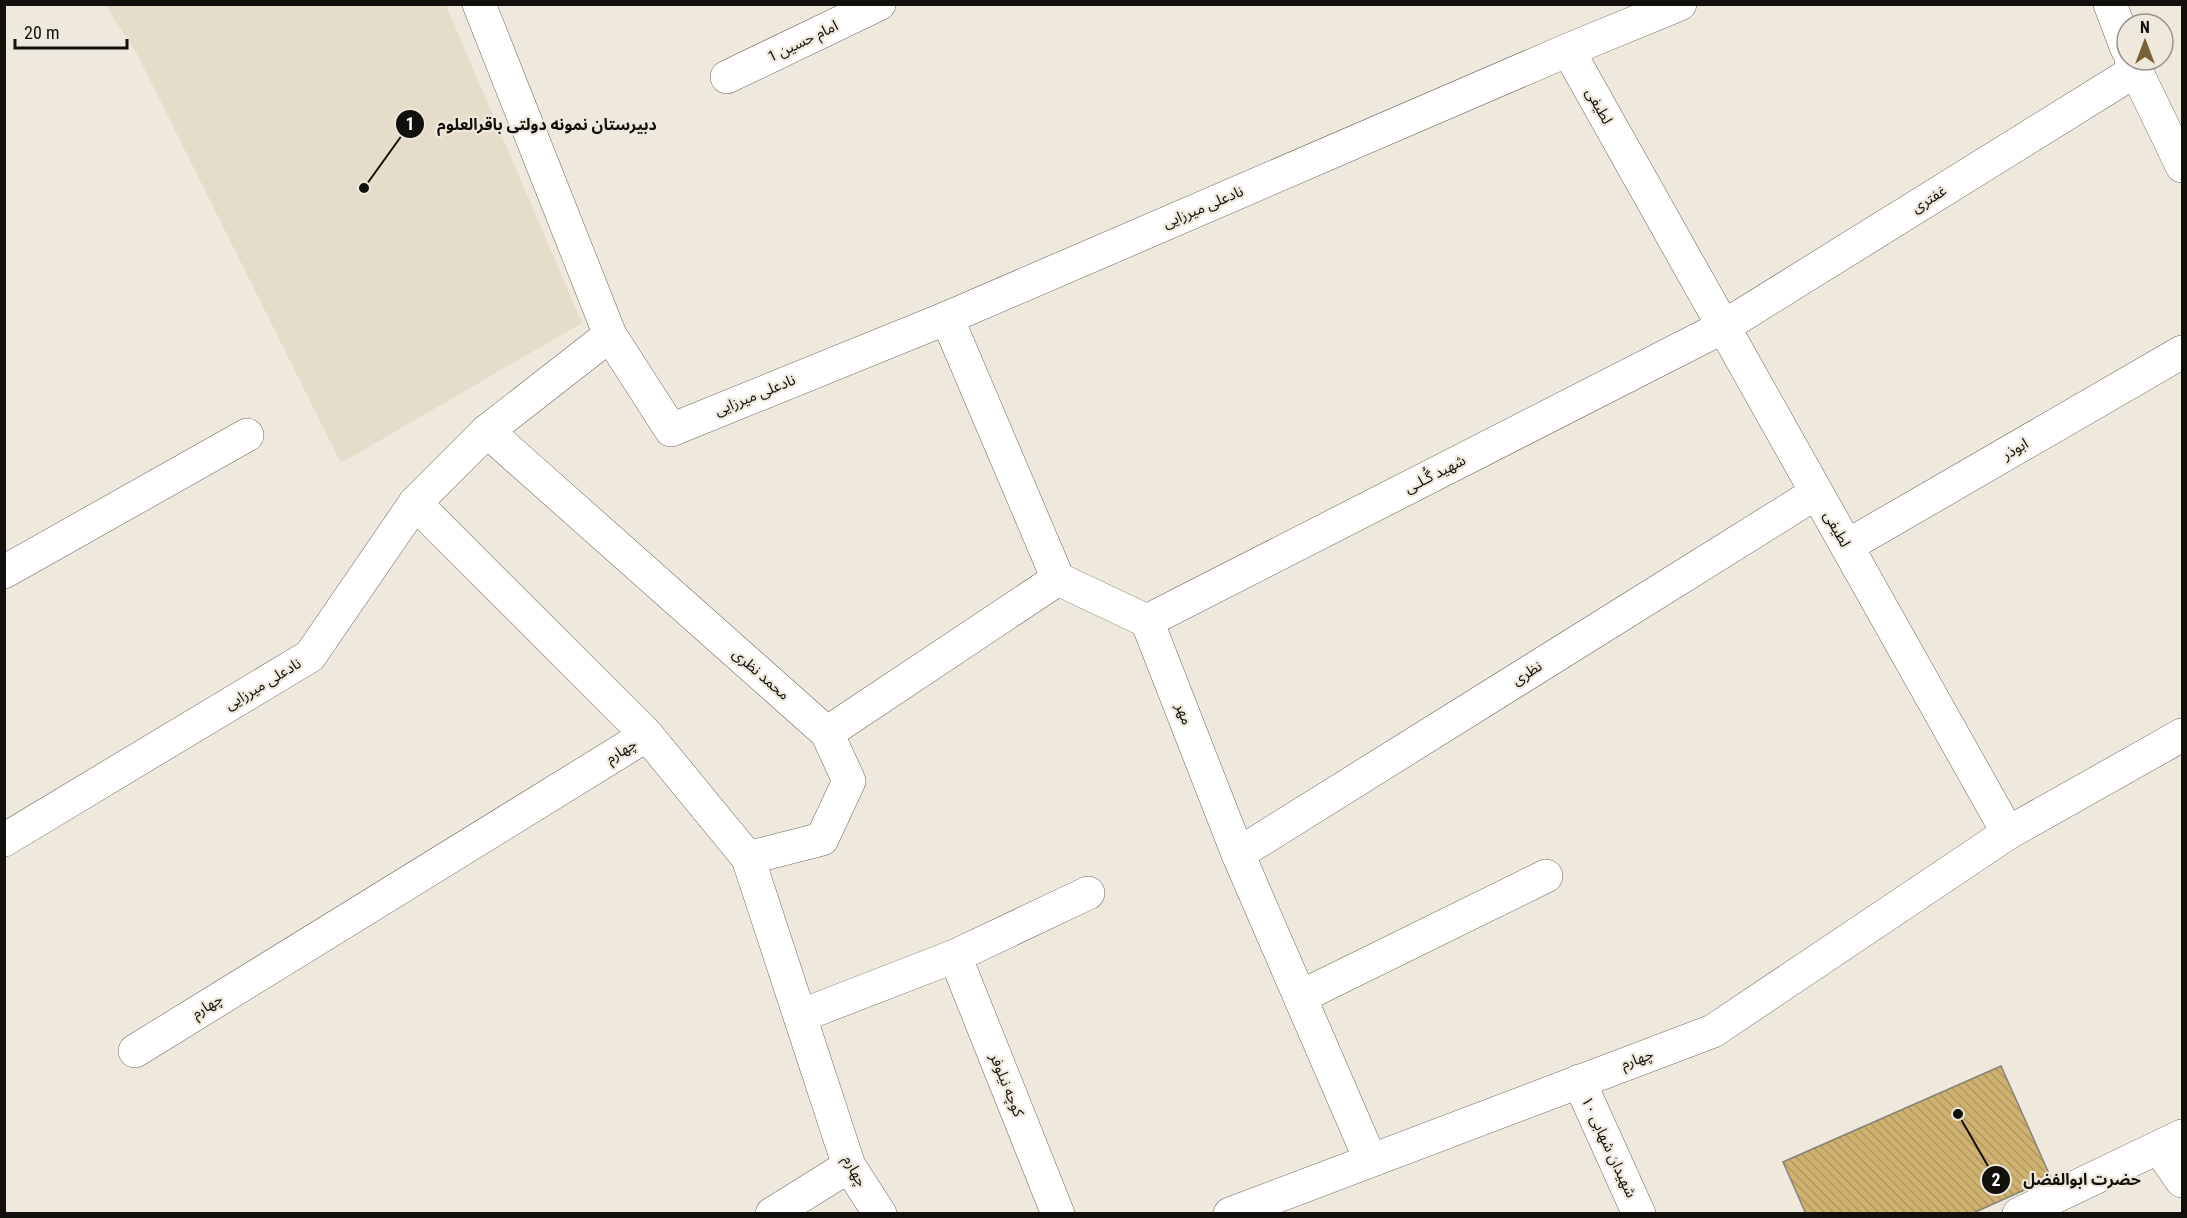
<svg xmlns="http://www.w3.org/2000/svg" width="2187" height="1218" font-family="'Roboto Condensed','Noto Sans Arabic',sans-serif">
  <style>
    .built { fill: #e5dcc9 }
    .building { fill: url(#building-back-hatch); stroke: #868176; stroke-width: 1.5 }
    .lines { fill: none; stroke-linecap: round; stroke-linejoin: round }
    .minor-casing { stroke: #6c675d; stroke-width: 34 }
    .minor { stroke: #fff; stroke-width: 33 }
    .labels { text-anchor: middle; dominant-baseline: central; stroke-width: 4.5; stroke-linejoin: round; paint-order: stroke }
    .street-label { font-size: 15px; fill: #12100c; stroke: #efe9dd }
    .leader { fill: none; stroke: #12100c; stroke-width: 2 }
    .callout-dot { fill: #12100c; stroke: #efe9dd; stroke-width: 2 }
    .mark-label { font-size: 18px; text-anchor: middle; font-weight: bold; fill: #fff }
    .callout-label { font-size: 16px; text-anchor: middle; font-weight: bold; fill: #12100c; stroke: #efe9dd; stroke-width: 4.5; stroke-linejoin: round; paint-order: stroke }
  </style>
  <defs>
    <pattern id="building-back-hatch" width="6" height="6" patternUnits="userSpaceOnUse" patternTransform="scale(1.5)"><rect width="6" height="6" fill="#cfb170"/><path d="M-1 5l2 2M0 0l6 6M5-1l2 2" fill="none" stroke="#b19760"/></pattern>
  </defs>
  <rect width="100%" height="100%" fill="#efe9dd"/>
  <!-- built -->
  <polygon class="built" points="105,5 446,5 582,323 341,463 136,52"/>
  <!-- building -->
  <polygon class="building" points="2001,1066 2051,1178 1971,1214 1806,1214 1783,1162"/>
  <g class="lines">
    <!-- minor casing -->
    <g class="minor-casing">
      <g id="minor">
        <polyline points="479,4 610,335"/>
        <polyline points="2110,4 2127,49"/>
        <polyline points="1568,50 2008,833"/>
        <polyline points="2131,60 2182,166"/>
        <polyline points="727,77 879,4"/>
        <polyline points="947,318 1058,579 1147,621 1238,854 1370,1159"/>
        <polyline points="487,431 827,733 1058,579"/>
        <polyline points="415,503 647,735"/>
        <polyline points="1847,546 2182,352"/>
        <polyline points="4,572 247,435"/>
        <polyline points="1147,621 1723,327 2135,71"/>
        <polyline points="4,840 310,656 415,503 487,431 610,335 671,430 947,318 1568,50 1680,4"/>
        <polyline points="1238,854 1816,493"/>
        <polyline points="748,858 822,839 849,781 827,733"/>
        <polyline points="955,956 1058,1214"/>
        <polyline points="1300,997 1546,876"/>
        <polyline points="800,1016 955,956 1088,893"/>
        <polyline points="135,1051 647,735 748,858 849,1166 880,1214"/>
        <polyline points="1579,1081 1639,1214"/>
        <polyline points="2159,1148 2182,1181"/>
        <polyline points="772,1214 849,1166"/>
        <polyline points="1230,1214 1713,1031 2008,833 2182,735"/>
        <polyline points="2019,1214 2182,1136"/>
      </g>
    </g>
    <!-- minor -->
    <use href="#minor" class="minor"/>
  </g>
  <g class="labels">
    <!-- street labels -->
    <g class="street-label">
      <text transform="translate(803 41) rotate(-26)">امام حسین 1</text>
      <text transform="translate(1599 106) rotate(61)">لطیفی</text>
      <text transform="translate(1929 199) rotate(-32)">غفتری</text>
      <text transform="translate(1203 207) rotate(-23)">نادعلی میرزایی</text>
      <text transform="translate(755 395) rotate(-22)">نادعلی میرزایی</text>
      <text transform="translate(2015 449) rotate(-30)">ابوذر</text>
      <text transform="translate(1435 474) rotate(-27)">شهید گُـلـی</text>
      <text transform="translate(1837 529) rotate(61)">لطیفی</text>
      <text transform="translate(1527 673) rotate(-32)">نظری</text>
      <text transform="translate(761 674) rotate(41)">محمد نظری</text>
      <text transform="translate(263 684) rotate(-31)">نادعلی میرزایی</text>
      <text transform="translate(1184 714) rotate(69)">مهر</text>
      <text transform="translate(621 751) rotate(-32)">چهارم</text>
      <text transform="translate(207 1006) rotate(-32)">چهارم</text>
      <text transform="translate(1637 1059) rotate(-20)">چهارم</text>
      <text transform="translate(1007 1085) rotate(68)">کوچه نیلوفر</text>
      <text transform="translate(1609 1147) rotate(65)">شهیدان شهابی ۱۰</text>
      <text transform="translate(855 1171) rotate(62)">چهارم</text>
    </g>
  </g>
  <!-- callouts -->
  <path class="leader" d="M364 188L410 124M1958 1114L1996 1180"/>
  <g class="callout-dot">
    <circle cx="364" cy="188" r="6"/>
    <circle cx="1958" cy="1114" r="6"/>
    <circle cx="410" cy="124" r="15"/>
    <circle cx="1996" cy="1180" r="15"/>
  </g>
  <g class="mark-label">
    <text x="410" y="130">1</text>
    <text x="1996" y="1186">2</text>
  </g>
  <g class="callout-label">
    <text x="547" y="130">دبیرستان نمونه دولتی باقرالعلوم</text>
    <text x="2082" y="1185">حضرت ابوالفضل</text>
  </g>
  <!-- border -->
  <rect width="2187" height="1218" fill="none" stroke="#12100c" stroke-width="12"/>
  <!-- north arrow -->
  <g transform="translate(2145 42)"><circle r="28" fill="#efe9dd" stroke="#979289" stroke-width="1.5"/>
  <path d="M0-4.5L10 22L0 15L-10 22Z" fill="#786332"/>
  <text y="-9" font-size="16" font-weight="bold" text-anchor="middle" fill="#12100c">N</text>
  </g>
  <!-- scale -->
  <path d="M15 39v9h112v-9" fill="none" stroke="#12100c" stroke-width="3"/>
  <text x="24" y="39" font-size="18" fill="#12100c" stroke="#efe9dd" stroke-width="4.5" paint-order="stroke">20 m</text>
</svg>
